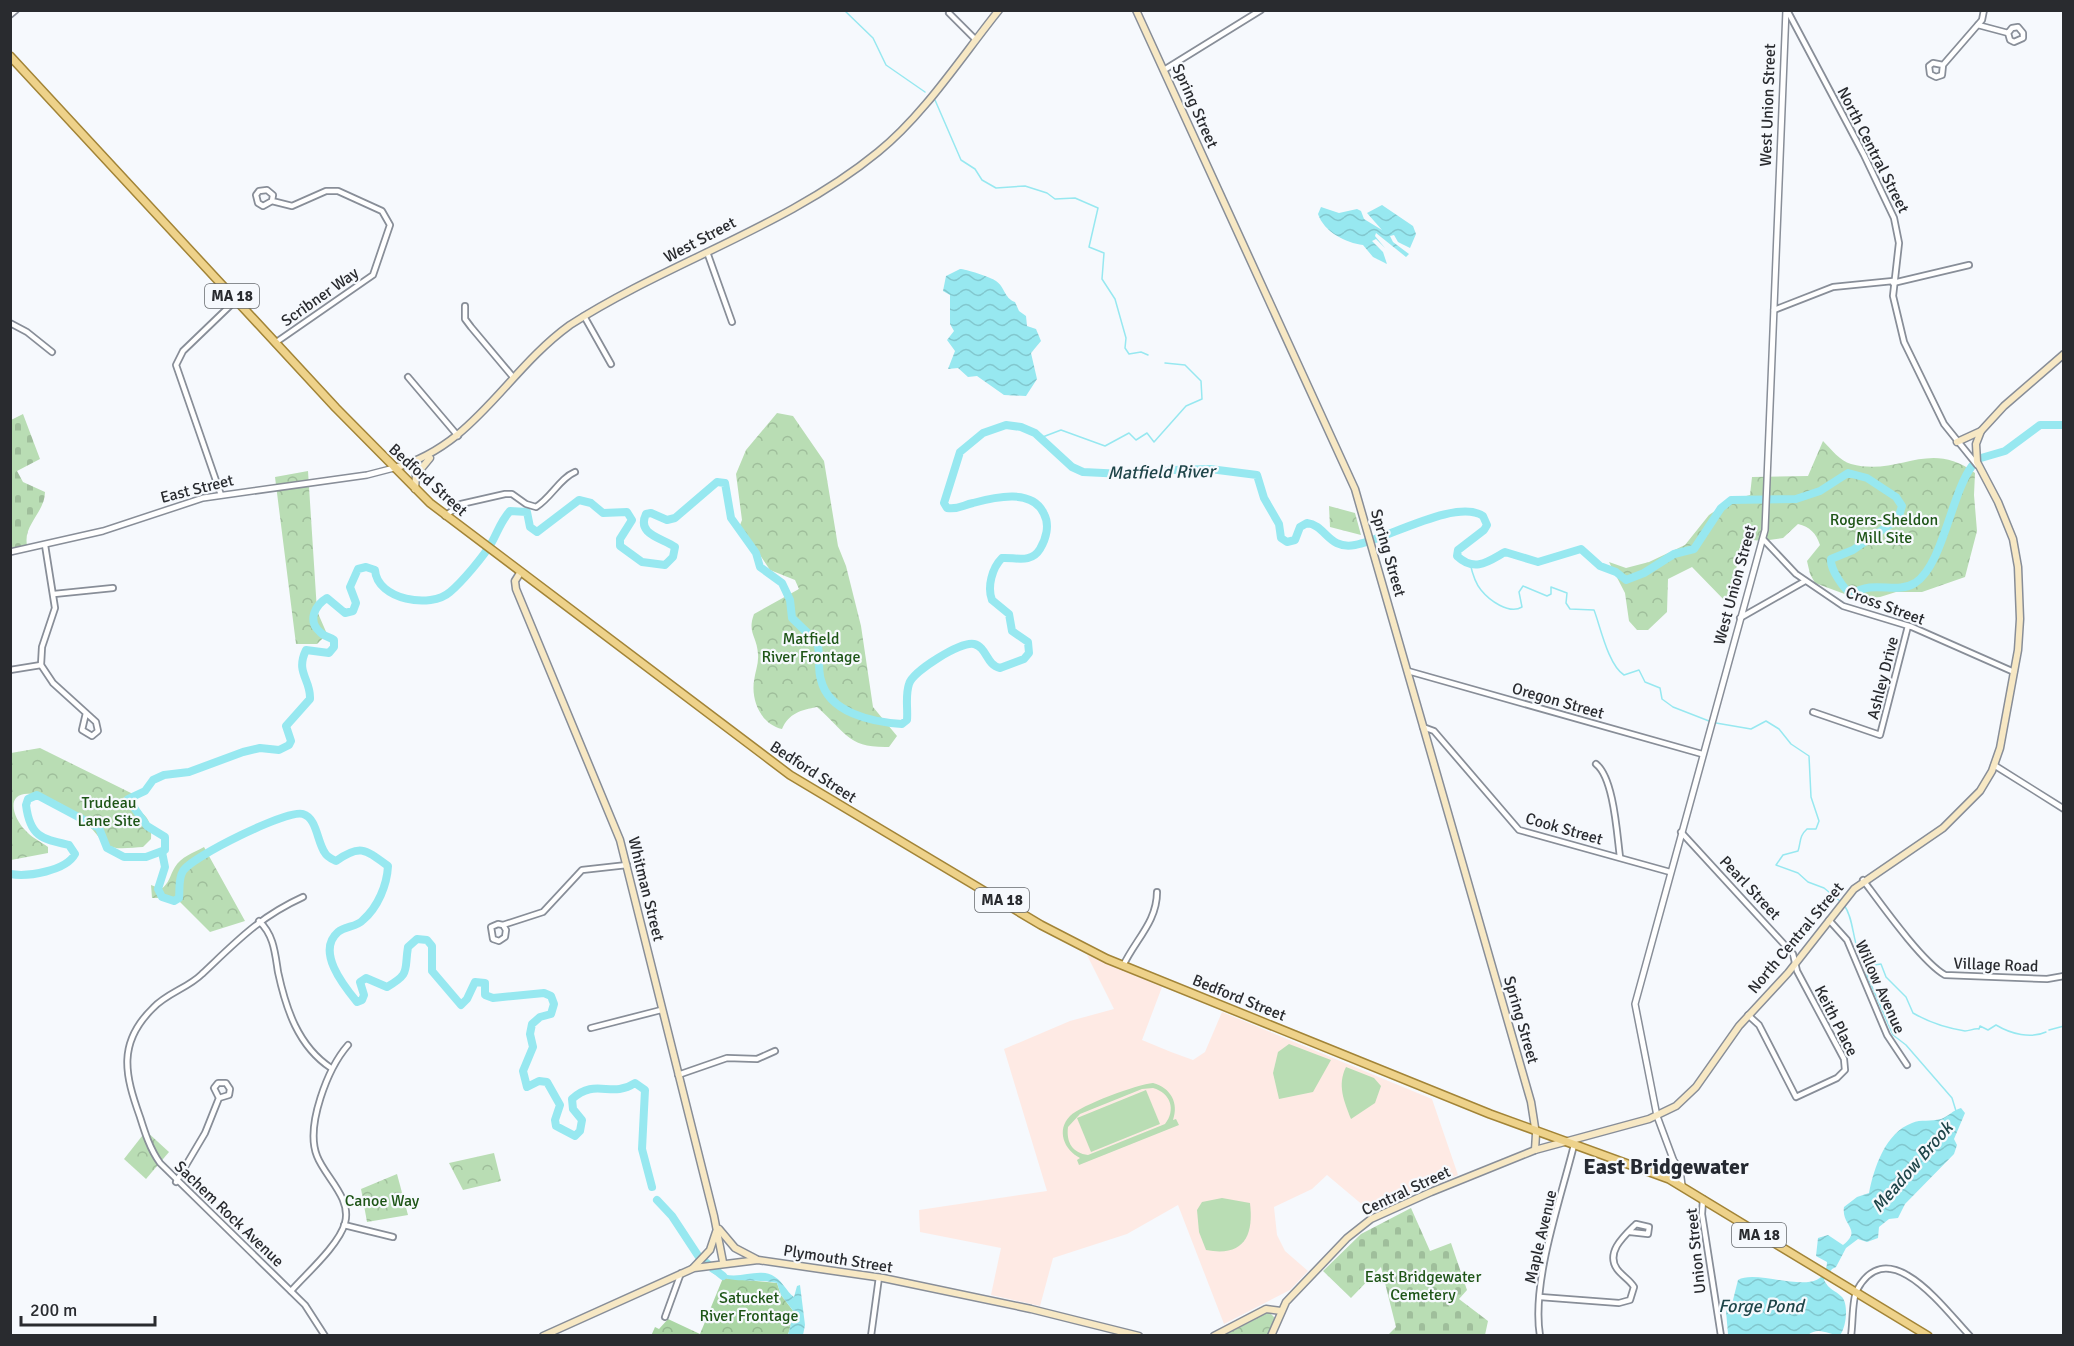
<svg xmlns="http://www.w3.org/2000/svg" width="2074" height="1346" font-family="Signika,sans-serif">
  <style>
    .education { fill: #feeae4 }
    .forest { fill: url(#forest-crowns) }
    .cemetery { fill: url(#cemetery-stones) }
    .park { fill: url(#park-crowns) }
    .garden { fill: #b9ddb4; fill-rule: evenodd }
    .water { fill: url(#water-waves) }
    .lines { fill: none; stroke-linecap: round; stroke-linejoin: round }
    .stream { stroke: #97e8f0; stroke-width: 1.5 }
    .river { stroke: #97e8f0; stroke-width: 8 }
    .minor-casing { stroke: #888e98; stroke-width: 8 }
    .tertiary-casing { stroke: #888e98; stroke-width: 8 }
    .secondary-casing { stroke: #888e98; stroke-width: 9 }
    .primary-casing { stroke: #a28437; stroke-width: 10 }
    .minor { stroke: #fff; stroke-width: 4.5 }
    .tertiary { stroke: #fff; stroke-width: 5 }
    .secondary { stroke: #f7e8c4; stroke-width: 6 }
    .primary { stroke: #eed28a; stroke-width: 7 }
    .labels { text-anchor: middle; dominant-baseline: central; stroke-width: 4.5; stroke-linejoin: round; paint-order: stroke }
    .shield { fill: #f6f9fd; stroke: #66696d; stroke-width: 1.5 }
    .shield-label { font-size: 15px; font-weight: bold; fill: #292b2f }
    .street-label { font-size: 16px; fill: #292b2f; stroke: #f6f9fd }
    .park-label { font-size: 16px; fill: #1e5517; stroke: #f6f9fd }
    .water-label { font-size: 18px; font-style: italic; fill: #1f4549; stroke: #f6f9fd }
    .district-label { font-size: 22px; font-weight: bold; fill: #262a32; stroke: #f6f9fd }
  </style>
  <defs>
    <pattern id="forest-crowns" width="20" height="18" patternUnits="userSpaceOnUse" patternTransform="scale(1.5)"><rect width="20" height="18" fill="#abd6a5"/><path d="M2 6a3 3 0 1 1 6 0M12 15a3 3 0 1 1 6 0" fill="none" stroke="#93b88e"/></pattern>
    <pattern id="cemetery-stones" width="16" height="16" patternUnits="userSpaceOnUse" patternTransform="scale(1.5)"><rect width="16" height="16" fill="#b9ddb4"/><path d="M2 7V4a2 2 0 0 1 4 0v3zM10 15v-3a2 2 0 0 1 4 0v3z" fill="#9fbe9b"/></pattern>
    <pattern id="park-crowns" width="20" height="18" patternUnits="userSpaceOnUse" patternTransform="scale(1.5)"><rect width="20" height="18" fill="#b9ddb4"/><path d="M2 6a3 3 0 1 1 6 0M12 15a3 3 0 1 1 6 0" fill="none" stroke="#9fbe9b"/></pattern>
    <pattern id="water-waves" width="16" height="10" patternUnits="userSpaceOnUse" patternTransform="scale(1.5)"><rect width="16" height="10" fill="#97e8f0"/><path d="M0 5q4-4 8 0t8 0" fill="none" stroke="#82c7ce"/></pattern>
  </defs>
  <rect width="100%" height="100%" fill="#f6f9fd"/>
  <!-- education -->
  <polygon class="education" points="1087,955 1162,987 1142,1040 1171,1052 1193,1060 1205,1052 1222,1012 1432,1099 1458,1175 1371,1212 1327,1175 1312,1189 1274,1207 1277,1235 1285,1251 1308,1271 1290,1290 1224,1324 1178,1205 1127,1234 1053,1258 1040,1306 991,1295 1001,1248 920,1232 919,1210 1047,1191 1004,1049 1070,1021 1114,1009"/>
  <!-- forest -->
  <polygon class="forest" points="723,1278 777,1283 781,1295 794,1312 788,1335 651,1336 655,1327 659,1329 668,1319 700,1334"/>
  <!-- cemetery -->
  <g class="cemetery">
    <path d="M23 414 40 459 17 471 23 482 45 492C45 512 23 525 27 545L11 548V420Z"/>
    <polygon points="1411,1208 1430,1251 1451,1243 1467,1290 1459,1299 1488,1321 1485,1335 1388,1335 1396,1327 1381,1267 1351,1298 1323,1271 1361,1234"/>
  </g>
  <!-- park -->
  <g class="park">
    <path d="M777 413 793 416 824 461 838 546 846 566 861 626 873 707 897 736 889 747C847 748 846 732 817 707 801 710 789 713 782 729 761 724 751 701 754 681 755 672 759 663 758 654 757 636 747 633 754 614L799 589 795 580 770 570 740 525 742 520 736 474 746 450Z"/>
    <path d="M1823 441C1831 449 1840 461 1851 464 1899 477 1929 438 1975 473L1974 495 1977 531 1965 577 1922 592H1896L1880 597 1858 599 1815 583 1810 574 1807 561 1820 545C1816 533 1810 527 1798 524L1783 538 1762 541 1744 539 1727 603 1692 567 1668 579 1667 612 1648 630H1637L1629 621 1625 593 1609 562 1626 568 1649 562 1685 545 1709 515 1731 500 1750 495 1752 477 1808 476Z"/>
    <polygon points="308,471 317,611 327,634 317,644 296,644 275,477"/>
    <polygon points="1329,506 1355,513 1361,535 1330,527"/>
    <path d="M40 748 135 795 132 805C147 816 152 820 151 839L143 847C133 847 116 851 107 845 101 841 96 833 91 828 76 812 54 796 32 794 5 791 12 816 25 830 31 837 41 842 48 847V853L11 860V753Z"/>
    <path d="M204 847 245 921 210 932 176 898H152L151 885 161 889C169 884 170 875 175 867 181 857 193 853 204 847Z"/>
    <polygon points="146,1131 169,1152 146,1179 124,1159"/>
    <polygon points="494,1153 501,1181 463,1190 449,1163"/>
    <polygon points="397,1174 408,1215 367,1222 361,1189"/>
    <polygon points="1269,1312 1275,1318 1268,1335 1223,1336"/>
  </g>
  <!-- garden -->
  <g class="garden">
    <polygon points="1289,1044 1331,1060 1313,1092 1279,1099 1273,1073 1278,1052"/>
    <path d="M1346 1067 1374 1078 1381 1086 1375 1103 1351 1119C1344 1101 1337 1085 1346 1067Z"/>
    <path d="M1153 1083C1171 1088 1179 1103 1173 1120L1176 1119 1179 1125 1079 1165 1077 1160 1080 1158C1064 1150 1056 1130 1070 1116 1081 1105 1138 1084 1153 1083ZM1153 1088C1171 1093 1176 1110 1165 1124L1088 1155C1073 1153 1066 1143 1068 1127L1080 1114 1142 1089Z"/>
    <polygon points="1146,1090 1160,1124 1091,1152 1077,1118"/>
    <path d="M1222 1198 1250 1203C1254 1237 1243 1257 1206 1250L1199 1232 1197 1210 1202 1202Z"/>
  </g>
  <!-- water -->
  <g class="water">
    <path d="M1382 205 1413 226 1416 234 1410 248 1398 242 1394 235 1390 236 1393 242 1409 254 1406 257 1376 233 1375 236 1385 248 1376 239 1372 241 1383 252 1387 264 1373 257 1363 245C1346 243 1324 232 1318 214L1321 207 1339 213 1357 209 1361 211 1364 219 1382 230 1367 213Z"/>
    <path d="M960 269C965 269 991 277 996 281 1005 287 1004 298 1015 302L1019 311 1026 316 1027 326 1036 329 1041 341 1031 353 1037 379 1026 396 1004 395 977 376 968 377 958 368 948 369 955 351 947 340 954 331 950 324V295L943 291 946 276Z"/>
    <path d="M1961 1108 1965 1113 1954 1139 1957 1145 1954 1154 1905 1204 1898 1218 1889 1219 1879 1227 1878 1238 1867 1242 1858 1239 1846 1248 1836 1267 1832 1269 1824 1280C1829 1290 1835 1290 1842 1297 1849 1305 1846 1328 1840 1335 1828 1335 1819 1326 1808 1335L1728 1334 1726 1311 1732 1304 1738 1280C1759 1267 1826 1303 1827 1262L1816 1256 1818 1238 1828 1235 1843 1245C1863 1229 1841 1226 1844 1207L1857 1197 1869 1193C1874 1168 1885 1133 1912 1123 1921 1119 1931 1122 1941 1119 1949 1116 1953 1110 1961 1108Z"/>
    <path d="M715 1270C736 1284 757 1265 775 1277 784 1283 786 1291 794 1297L797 1286 800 1285 805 1325 803 1335H788L794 1312 781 1295 777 1283C754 1278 729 1285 709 1271Z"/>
  </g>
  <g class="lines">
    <!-- stream -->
    <g class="stream">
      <polyline points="844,10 873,38 886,65 925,92"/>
      <polyline points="935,100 961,160 975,169 982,180 996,188 1025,186 1047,193 1055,199 1075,198 1098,208 1089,247 1104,253 1102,279 1115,299 1126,338 1125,348 1129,354 1141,352 1148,355"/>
      <polyline points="1040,438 1061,430 1105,446 1129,433 1136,440 1147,433 1154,442 1186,406 1202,399 1201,381 1185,365 1165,363"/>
      <path d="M1470 563C1472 572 1475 583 1481 590 1489 600 1509 615 1522 607L1519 592 1523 586 1547 596 1551 594V587L1567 593 1566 603 1570 609 1594 610C1600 625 1608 665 1624 675L1639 670 1645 682 1660 688 1662 699 1673 707 1709 721"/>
      <path d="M1716 723 1751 729 1766 721 1779 729 1791 744 1809 756 1811 797 1819 821 1816 829H1807C1799 836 1801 842 1798 851L1783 855 1776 865 1798 873 1808 882 1824 888 1840 901"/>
      <path d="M1844 905C1856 921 1851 950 1867 965"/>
      <polyline points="1867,966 1866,973 1893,1035 1906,1045 1952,1098 1956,1111"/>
      <path d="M1868 966 1881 964 1886 977 1906 997 1913 1013C1930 1023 1947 1028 1965 1031 1970 1031 1974 1028 1979 1029L1980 1026 1988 1030 1996 1025C2011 1034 2031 1039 2046 1032"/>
      <polyline points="2049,1030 2064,1026"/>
    </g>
    <!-- river -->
    <g class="river">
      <polyline points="1981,458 2005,451 2040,425 2064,425"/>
      <path d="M162 852 165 867 158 889 162 897 174 901 179 898C180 889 178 879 183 871 191 857 288 809 303 814 317 818 317 842 325 853 327 857 332 859 336 861 360 844 365 849 388 866 387 885 378 907 363 920 357 927 345 926 338 932 316 951 343 985 357 1002L362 1000 364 995 360 982 366 978 387 987C411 973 404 971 408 947L417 939 427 940 432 946V971L461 1005 467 999 475 982 485 983V995L493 998 544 993 551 996 554 1004 551 1014 540 1017 532 1024 530 1034 533 1047 523 1071 527 1087 539 1081 547 1082 560 1105 555 1120 556 1126 575 1136 580 1131 582 1120 573 1109 572 1099C596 1077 611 1099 635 1083L645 1090 642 1149 652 1187"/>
      <path d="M10 874C28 877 66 871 75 854L69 845C42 839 30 837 26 805L28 799 37 795 99 828 107 848 124 857H146L165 850V837L147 826 128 799 145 791 153 780 164 775 189 772 243 752 260 748 279 750 289 745 291 741 286 726 310 699C311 679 295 673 306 650L329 653 334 647V640C330 637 323 636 320 632 307 621 315 605 327 598L345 613 353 611 356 603 350 587 358 569 366 567 375 570C377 600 431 609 450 592 462 582 484 556 492 542 498 531 501 521 510 511L527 512 530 527 537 532 579 500 591 503 603 513 627 512 632 520 620 539V546L642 562 665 565 673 557 675 547C663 538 636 535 646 514L651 513 667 520 675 518 717 482 725 483 731 518 756 553 760 567 782 583 790 600 792 618 817 642C821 654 817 667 821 680 829 713 872 722 902 724L907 720C908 708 905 696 909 684 913 671 961 641 974 644 987 647 986 665 1000 668L1024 659 1029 653 1028 642 1012 631 1009 614 992 600C987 587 992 568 1002 558 1015 557 1031 564 1040 549 1046 539 1050 525 1044 514 1033 488 995 497 973 503 963 505 958 510 947 508L944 503 960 452 983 433 1006 425 1021 427 1035 433 1072 467 1083 472 1144 475 1173 470 1210 469 1257 475 1264 498 1279 524 1281 538 1287 542 1295 540 1300 527 1307 523C1326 525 1328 550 1355 545 1385 540 1456 498 1483 516L1487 525 1484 530 1458 550 1457 556C1475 573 1489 561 1505 552L1538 562 1581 549 1600 566 1616 572 1626 580 1644 573 1674 554 1694 549 1721 508 1731 500 1796 499 1820 491 1848 473 1867 478 1896 497 1902 506 1898 519 1853 550 1831 559C1830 569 1844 590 1852 594 1875 579 1895 595 1915 583 1943 565 1951 494 1972 466"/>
      <polyline points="657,1200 672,1216 699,1257 723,1276"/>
    </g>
    <!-- minor casing -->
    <g class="minor-casing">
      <g id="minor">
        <polyline points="1787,10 1864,155 1894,218 1899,243 1893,296 1904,342 1944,424 1977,465"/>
        <polyline points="949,13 975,39"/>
        <polyline points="10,15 16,10"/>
        <polyline points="1978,25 2008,33 2010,40 2014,42 2023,38 2023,33 2018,27 2012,28 2008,33"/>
        <polyline points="1943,65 1933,63 1929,66 1930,74 1936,77 1942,75 1943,65 1982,20 1984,10"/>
        <polyline points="1164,70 1261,10"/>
        <polyline points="272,201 273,195 267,190 259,191 256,195 258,203 263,206 272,201 292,206 326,191 338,191 382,211 390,225 373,275 275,343"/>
        <polyline points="707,252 732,322"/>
        <polyline points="1893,283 1969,265"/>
        <polyline points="465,306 465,319 471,327 513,377"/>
        <polyline points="1774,310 1833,287 1893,281"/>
        <polyline points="584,316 611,364"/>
        <polyline points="10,323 27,332 52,352"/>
        <polyline points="408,377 458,436"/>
        <polyline points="221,495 176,365 183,351 236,300"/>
        <path d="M445 516 461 504 505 494H512L526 504 536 507C551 498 560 478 575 472"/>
        <polyline points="1763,539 1796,574 1843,606 1912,627 2014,672"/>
        <polyline points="45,545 55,608 42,647 41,665 53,683 96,722 98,731 92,736 82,730 86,713"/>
        <polyline points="54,594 113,588"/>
        <polyline points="1740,618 1805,581"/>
        <polyline points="10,670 41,665"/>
        <polyline points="1408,671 1702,754"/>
        <polyline points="1813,712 1880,735 1908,626"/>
        <polyline points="1423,727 1434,731 1519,830 1670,872"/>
        <path d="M1596 764C1614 778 1617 835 1620 857"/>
        <polyline points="1681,832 1793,954 1797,971 1844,1059 1845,1070 1837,1078 1796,1097 1759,1025 1748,1015"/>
        <path d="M1863 880C1881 904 1922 962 1945 975L2047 979 2064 976"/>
        <path d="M303 897C259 917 236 942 202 974 188 988 167 993 153 1008 117 1043 125 1075 140 1117 145 1133 150 1149 160 1163L305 1305 325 1336"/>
        <polyline points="1829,920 1847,940 1887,1035 1907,1065"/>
        <path d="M259 921C274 935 275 953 278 972 286 1009 298 1046 331 1068"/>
        <polyline points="503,925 498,924 491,927 493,939 499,941 505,937 506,930 503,925 543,912 582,870 627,865"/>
        <path d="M1123 966C1135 940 1157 922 1157 892"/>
        <polyline points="591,1028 661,1010"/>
        <polyline points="678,1075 727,1058 757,1059 775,1051"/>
        <polyline points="176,1182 205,1133 219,1098 229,1095 230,1089 226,1083 218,1083 214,1088 219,1098"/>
        <polyline points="1703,1199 1702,1214 1721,1336"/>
        <polyline points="344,1225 393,1237"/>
        <path d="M291 1291C306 1274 339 1245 345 1223 352 1198 325 1177 317 1156 305 1126 328 1068 348 1045"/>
        <path d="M1540 1297 1619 1303 1630 1300 1634 1287C1630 1280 1622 1276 1617 1269 1605 1252 1625 1235 1636 1224L1649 1227 1648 1234 1630 1232"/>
        <polyline points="665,1317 681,1273"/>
        <polyline points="871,1336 879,1277"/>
        <path d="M1540 1336C1531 1282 1561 1198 1574 1145"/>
        <path d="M1851 1336C1853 1324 1852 1298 1857 1290 1889 1231 1945 1310 1970 1336"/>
      </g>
    </g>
    <!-- tertiary casing -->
    <g class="tertiary-casing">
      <g id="tertiary">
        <polyline points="10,552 103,531 203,498 367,475 394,468"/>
        <polyline points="1994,765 2064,809"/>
        <polyline points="1674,1161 1680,1170 1682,1185"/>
        <polyline points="1671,1180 1674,1173 1673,1159 1657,1116 1635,1004 1765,530 1786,10"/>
      </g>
    </g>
    <!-- secondary casing -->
    <g class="secondary-casing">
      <g id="secondary">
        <polyline points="1136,10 1355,489 1531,1102 1536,1134 1535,1150"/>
        <polyline points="1957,442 1981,431 2004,406 2064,354"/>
        <path d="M394 468C475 446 505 372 570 325 668 262 788 226 878 152 924 115 962 56 999 10"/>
        <polyline points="415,489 416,475 430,458"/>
        <polyline points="520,573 515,581 516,589 620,840 714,1216 723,1262"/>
        <polyline points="719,1229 735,1248 756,1259"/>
        <polyline points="693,1268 710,1250 716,1232"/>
        <polyline points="543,1336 694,1268 758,1260 883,1278 1031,1309 1139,1336"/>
        <polyline points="1214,1336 1266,1309 1281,1311"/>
        <polyline points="1271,1336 1286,1302 1347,1238 1371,1219 1431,1192 1535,1150 1649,1119 1676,1106 1696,1087 1739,1026 1788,973 1854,889 1943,828 1980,791 1992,771 2000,748 2018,650 2020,619 2018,567 2013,539 1998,502 1977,462 1976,444 1981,431"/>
      </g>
    </g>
    <!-- primary casing -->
    <g class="primary-casing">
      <polyline id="primary" points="10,56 336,408 430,503 790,775 1041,925 1107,959 1490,1114 1669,1179 1928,1336"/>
    </g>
    <!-- minor -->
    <use href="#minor" class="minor"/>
    <!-- tertiary -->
    <use href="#tertiary" class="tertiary"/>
    <!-- secondary -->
    <use href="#secondary" class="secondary"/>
    <!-- primary -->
    <use href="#primary" class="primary"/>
  </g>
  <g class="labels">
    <!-- shield labels -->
    <g class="shield">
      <rect x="205" y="284" width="54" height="24" rx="4.5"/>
      <rect x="975" y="888" width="54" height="24" rx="4.5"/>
      <rect x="1732" y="1223" width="54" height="24" rx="4.5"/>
    </g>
    <g class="shield-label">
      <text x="232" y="296">MA 18</text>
      <text x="1002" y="900">MA 18</text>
      <text x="1759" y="1235">MA 18</text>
    </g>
    <!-- street labels -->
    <g class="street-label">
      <text transform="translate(1768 105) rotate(-88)">West Union Street</text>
      <text transform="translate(1195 106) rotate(66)">Spring Street</text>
      <text transform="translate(1873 150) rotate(63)">North Central Street</text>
      <text transform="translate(700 240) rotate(-28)">West Street</text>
      <text transform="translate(320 297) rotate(-35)">Scribner Way</text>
      <text transform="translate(428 480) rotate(42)">Bedford Street</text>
      <text transform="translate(197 489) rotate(-14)">East Street</text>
      <text transform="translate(1388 553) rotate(74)">Spring Street</text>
      <text transform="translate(1735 585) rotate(-75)">West Union Street</text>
      <text transform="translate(1885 606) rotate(20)">Cross Street</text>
      <text transform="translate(1883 678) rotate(-76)">Ashley Drive</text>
      <text transform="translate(1558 701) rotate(16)">Oregon Street</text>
      <text transform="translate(813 772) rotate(33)">Bedford Street</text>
      <text transform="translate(1564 829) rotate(16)">Cook Street</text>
      <text transform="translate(1750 888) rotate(47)">Pearl Street</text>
      <text transform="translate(646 889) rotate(76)">Whitman Street</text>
      <text transform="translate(1796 938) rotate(-50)">North Central Street</text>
      <text transform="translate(1996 965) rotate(2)">Village Road</text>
      <text transform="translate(1880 987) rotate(66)">Willow Avenue</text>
      <text transform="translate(1239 998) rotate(22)">Bedford Street</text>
      <text transform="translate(1521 1020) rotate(74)">Spring Street</text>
      <text transform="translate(1836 1021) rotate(63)">Keith Place</text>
      <text transform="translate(1406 1191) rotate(-25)">Central Street</text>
      <text transform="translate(229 1214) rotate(44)">Sachem Rock Avenue</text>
      <text transform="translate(1541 1237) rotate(-77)">Maple Avenue</text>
      <text transform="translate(1696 1251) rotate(-96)">Union Street</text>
      <text transform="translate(838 1259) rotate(9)">Plymouth Street</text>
    </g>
    <!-- park labels -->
    <g class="park-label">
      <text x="1884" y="520">Rogers-Sheldon<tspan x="1884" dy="18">Mill Site</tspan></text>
      <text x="811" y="639">Matfield<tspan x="811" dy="18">River Frontage</tspan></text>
      <text x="109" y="803">Trudeau<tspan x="109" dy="18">Lane Site</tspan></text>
      <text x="382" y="1201">Canoe Way</text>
      <text x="1423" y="1277">East Bridgewater<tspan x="1423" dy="18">Cemetery</tspan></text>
      <text x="749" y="1298">Satucket<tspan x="749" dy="18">River Frontage</tspan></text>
    </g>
    <!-- water labels -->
    <g class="water-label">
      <text transform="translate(1161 472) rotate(-1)">Matfield River</text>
      <text transform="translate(1912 1167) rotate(-49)">Meadow Brook</text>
      <text x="1761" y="1306">Forge Pond</text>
    </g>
    <!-- district labels -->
    <g class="district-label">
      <text x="1666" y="1166">East Bridgewater</text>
    </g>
  </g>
  <!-- border -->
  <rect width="2074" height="1346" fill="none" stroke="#292b2f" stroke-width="24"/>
  <!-- scale -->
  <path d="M21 1316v9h134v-9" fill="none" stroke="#292b2f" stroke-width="3"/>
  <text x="30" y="1316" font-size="18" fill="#292b2f" stroke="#f6f9fd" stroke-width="4.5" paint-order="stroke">200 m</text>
</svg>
